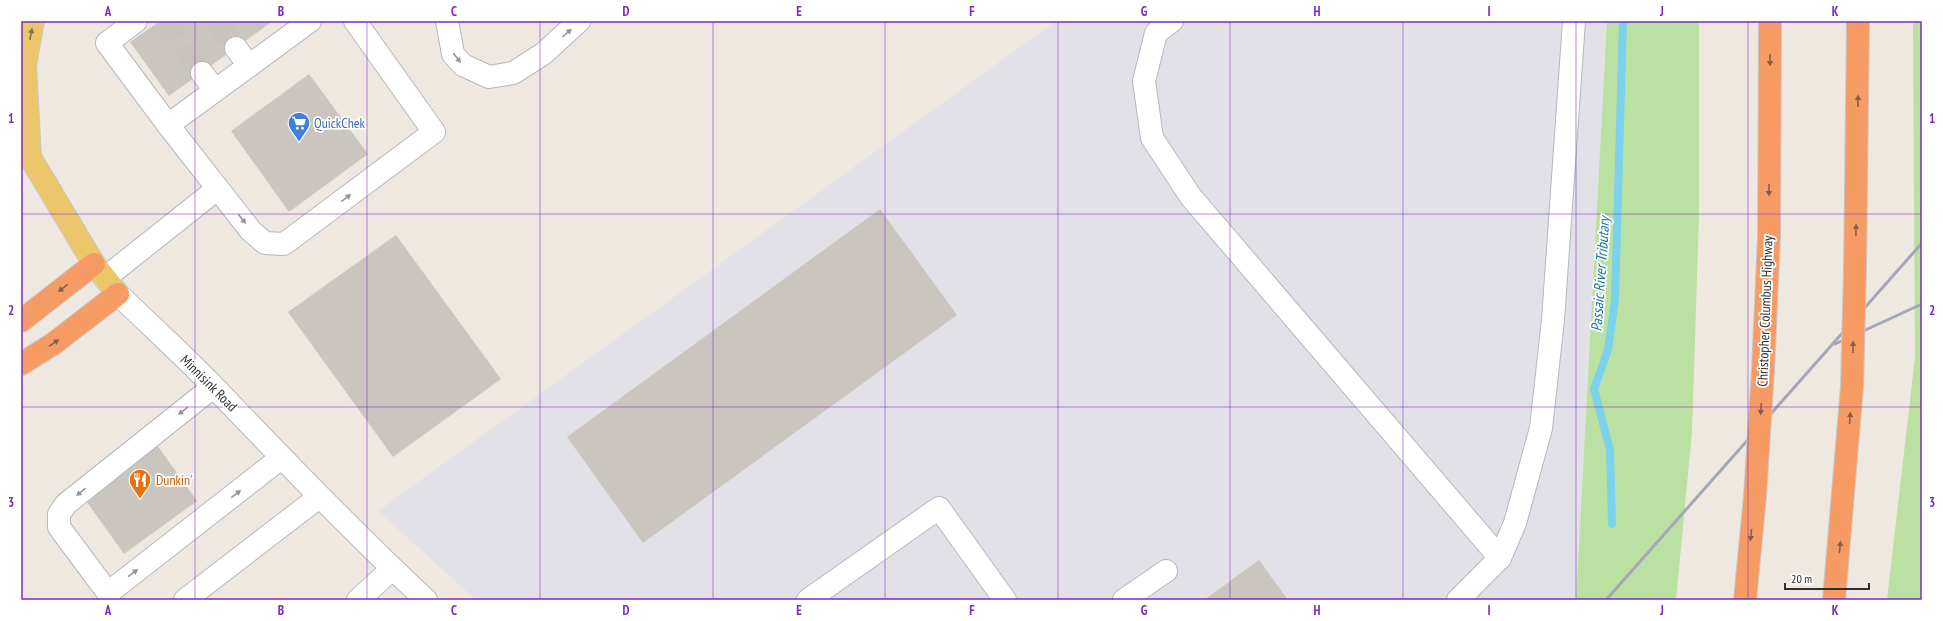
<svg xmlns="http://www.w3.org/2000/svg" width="1943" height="621" font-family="'PT Sans Narrow',sans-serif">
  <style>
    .industrial { fill: #e2e1e7 }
    .green { fill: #bae1a1 }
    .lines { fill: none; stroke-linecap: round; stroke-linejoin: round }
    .stream { stroke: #7bd2ea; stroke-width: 8 }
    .building { fill: #cac6bf }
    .minor-tunnel { stroke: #c8c3bd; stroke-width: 22; stroke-dasharray: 22 11; stroke-linecap: butt }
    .minor-casing { stroke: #b4b8c0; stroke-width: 24 }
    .major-casing { stroke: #c9c9c9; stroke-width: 24 }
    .highway-casing { stroke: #c9c9c9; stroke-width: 24 }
    .minor { stroke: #fff; stroke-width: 22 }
    .major { stroke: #ebc66a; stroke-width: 22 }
    .highway { stroke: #f79b64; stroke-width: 22 }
    .rail { stroke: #a4a7b7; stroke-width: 3 }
    .highway-bridge-casing { stroke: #c9c9c9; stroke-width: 24; stroke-linecap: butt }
    .highway-bridge { stroke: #f79b64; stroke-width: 22 }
    .oneway { fill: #969696 }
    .oneway2 { fill: #837249 }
    .oneway3 { fill: #885f46 }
    .grid { fill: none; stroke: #7b2cbf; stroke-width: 1; stroke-opacity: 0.55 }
    .labels { text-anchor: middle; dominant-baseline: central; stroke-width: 3.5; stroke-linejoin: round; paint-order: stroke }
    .shop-label { font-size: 14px; fill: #366cbe; stroke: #fff; text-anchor: start }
    .street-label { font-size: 14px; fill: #2e2e2e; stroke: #fff }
    .food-label { font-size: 14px; fill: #c56008; stroke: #fff; text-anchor: start }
    .water-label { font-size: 15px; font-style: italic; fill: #14749b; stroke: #fff }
    .neatline { fill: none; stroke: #7b2cbf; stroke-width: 1.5 }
    .grid-label { font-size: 13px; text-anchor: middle; font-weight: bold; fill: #7b2cbf }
  </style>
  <rect width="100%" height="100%" fill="#eee8e1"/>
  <!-- industrial -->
  <polygon class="industrial" points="1056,21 1607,21 1576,600 476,600 378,511"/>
  <!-- green -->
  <g class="green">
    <polygon points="1607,21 1699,21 1699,215 1692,432 1676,600 1576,600"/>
    <polygon points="1913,21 1922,21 1922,600 1887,600 1915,357"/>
  </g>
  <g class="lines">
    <!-- stream -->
    <polyline class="stream" points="1612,524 1610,450 1594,389 1608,350 1615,299 1623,21"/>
  </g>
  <!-- building -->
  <g class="building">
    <polygon points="160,21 273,21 169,96 130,42"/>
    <polygon points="309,74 368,154 289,212 231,131"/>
    <polygon points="880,209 957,315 643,543 567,437"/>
    <polygon points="396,235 501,379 393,457 288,312"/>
    <polygon points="157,445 197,501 124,554 84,498"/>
    <polygon points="1259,560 1288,600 1204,600"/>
  </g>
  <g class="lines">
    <!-- minor-tunnel -->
    <g class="minor-tunnel">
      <polyline points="164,21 202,73"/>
      <polyline points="217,21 236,48"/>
    </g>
    <!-- minor casing -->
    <g class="minor-casing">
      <g id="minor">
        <polyline points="136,21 107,43 168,125 310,21"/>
        <polyline points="447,21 453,54 463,65 489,77 513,73 543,54 579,21"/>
        <polyline points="1172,21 1156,33 1144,81 1152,138 1191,197 1500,558"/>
        <polyline points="236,48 249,66"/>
        <polyline points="202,73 215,90"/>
        <polyline points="168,125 251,231 265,243 284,244 434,132 355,21"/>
        <polyline points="105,278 217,189"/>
        <path d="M118 294C150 325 183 355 214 387 284 460 353 532 426 600"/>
        <polyline points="213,387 66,504 59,514 59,527 108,593 281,458"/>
        <polyline points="185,600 319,497"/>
        <polyline points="358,600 392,569"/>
        <polyline points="808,600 939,508 1005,600"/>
        <polyline points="1124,600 1166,571"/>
        <polyline points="1458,600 1500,558 1515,523 1541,428 1553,320 1574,21"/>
      </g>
    </g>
    <!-- major casing -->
    <g class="major-casing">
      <g id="major">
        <polyline points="21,142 94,264 118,294"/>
        <polyline points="30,157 25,65 33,21"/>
      </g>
    </g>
    <!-- highway casing -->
    <g class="highway-casing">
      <g id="highway">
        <polyline points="1855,269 1858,21"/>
        <polyline points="21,321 94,264"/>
        <polyline points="21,364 53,344 118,294"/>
        <polyline points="1763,370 1769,237 1770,21"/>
        <polyline points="1745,600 1755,496"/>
        <polyline points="1834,600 1852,386"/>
      </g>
    </g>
    <!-- minor -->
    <use href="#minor" class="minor"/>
    <!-- major -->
    <use href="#major" class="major"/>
    <!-- highway -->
    <use href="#highway" class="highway"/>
    <!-- rail -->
    <g class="rail">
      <polyline points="1835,344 1922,304"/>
      <polyline points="1606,600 1922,243"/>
    </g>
    <!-- highway-bridge casing -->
    <g class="highway-bridge-casing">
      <g id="highway-bridge">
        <polyline points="1852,386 1855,269"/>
        <polyline points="1755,496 1763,370"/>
      </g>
    </g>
    <!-- highway-bridge -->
    <use href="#highway-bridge" class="highway-bridge"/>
  </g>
  <!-- one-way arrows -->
  <defs><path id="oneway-solid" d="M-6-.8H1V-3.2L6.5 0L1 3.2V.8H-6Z"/></defs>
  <g class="oneway">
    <use href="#oneway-solid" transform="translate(567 33) rotate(-41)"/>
    <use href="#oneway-solid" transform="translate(457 58) rotate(52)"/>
    <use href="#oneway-solid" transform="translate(346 198) rotate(-37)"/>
    <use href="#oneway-solid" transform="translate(242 219) rotate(51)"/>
    <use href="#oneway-solid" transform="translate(183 411) rotate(141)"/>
    <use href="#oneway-solid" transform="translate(81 492) rotate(141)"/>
    <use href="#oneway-solid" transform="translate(236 494) rotate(-38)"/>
    <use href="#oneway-solid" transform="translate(133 573) rotate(-38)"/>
  </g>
  <use class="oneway2" href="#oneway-solid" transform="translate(31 34) rotate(-79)"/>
  <g class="oneway3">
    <use href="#oneway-solid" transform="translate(1770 60) rotate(90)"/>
    <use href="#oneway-solid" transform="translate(1858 101) rotate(-90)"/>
    <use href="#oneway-solid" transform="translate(1769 190) rotate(90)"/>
    <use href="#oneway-solid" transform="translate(1856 230) rotate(-89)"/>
    <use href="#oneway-solid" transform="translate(63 288) rotate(142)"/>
    <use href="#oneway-solid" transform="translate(54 343) rotate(-35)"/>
    <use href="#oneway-solid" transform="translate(1853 347) rotate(-88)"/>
    <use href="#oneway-solid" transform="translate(1761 409) rotate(94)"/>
    <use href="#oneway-solid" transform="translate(1850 418) rotate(-86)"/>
    <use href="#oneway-solid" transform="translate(1751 535) rotate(96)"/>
    <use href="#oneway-solid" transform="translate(1840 547) rotate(-84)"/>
  </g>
  <!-- grid -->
  <path class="grid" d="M195 21V600M367 21V600M540 21V600M713 21V600M885 21V600M1058 21V600M1230 21V600M1403 21V600M1576 21V600M1748 21V600M21 214H1922M21 407H1922"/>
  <!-- icons -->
  <defs>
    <g id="supermarket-pin" transform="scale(1.15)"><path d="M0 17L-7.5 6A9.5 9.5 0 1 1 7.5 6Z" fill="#3f7fe0" stroke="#fff"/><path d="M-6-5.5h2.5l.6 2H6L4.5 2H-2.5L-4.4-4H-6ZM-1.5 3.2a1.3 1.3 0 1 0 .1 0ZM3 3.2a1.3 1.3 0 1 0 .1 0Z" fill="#fff"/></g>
    <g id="restaurant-pin" transform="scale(1.15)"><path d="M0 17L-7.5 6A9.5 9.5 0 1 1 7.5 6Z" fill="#e8710a" stroke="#fff"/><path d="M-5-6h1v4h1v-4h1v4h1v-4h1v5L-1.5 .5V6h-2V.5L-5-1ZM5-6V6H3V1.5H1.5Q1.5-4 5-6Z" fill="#fff"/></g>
  </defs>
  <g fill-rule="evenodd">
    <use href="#supermarket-pin" x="299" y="123"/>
    <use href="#restaurant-pin" x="140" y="480"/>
  </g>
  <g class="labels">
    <!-- shop labels -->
    <g class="shop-label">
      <text x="314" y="123">QuickChek</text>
    </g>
    <!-- street labels -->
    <g class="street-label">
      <text transform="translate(1765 311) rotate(-88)">Christopher Columbus Highway</text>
      <text transform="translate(209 383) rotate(45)">Minnisink Road</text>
    </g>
    <!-- food labels -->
    <g class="food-label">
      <text x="156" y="480">Dunkin'</text>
    </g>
    <!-- water labels -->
    <g class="water-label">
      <text transform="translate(1600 274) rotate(-86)">Passaic River Tributary</text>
    </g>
  </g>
  <!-- border -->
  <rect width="1943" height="621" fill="none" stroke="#ffffff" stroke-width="44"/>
  <!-- scale -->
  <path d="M1785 583v6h84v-6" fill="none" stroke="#2e2e2e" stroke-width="2"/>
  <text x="1791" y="583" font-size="12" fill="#2e2e2e" stroke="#ffffff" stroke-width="3" paint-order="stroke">20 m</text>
  <rect x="22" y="22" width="1899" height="577" class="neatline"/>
  <g class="grid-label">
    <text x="108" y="16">A</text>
    <text x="281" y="16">B</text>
    <text x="454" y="16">C</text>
    <text x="626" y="16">D</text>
    <text x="799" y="16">E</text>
    <text x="972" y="16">F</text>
    <text x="1144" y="16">G</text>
    <text x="1317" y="16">H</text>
    <text x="1489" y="16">I</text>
    <text x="1662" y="16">J</text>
    <text x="1835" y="16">K</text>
    <text x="11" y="123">1</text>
    <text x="1932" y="123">1</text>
    <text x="11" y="315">2</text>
    <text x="1932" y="315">2</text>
    <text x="11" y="507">3</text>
    <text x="1932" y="507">3</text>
    <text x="108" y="615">A</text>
    <text x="281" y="615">B</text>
    <text x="454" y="615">C</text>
    <text x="626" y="615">D</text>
    <text x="799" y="615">E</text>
    <text x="972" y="615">F</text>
    <text x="1144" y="615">G</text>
    <text x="1317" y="615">H</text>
    <text x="1489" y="615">I</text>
    <text x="1662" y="615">J</text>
    <text x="1835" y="615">K</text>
  </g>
</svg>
